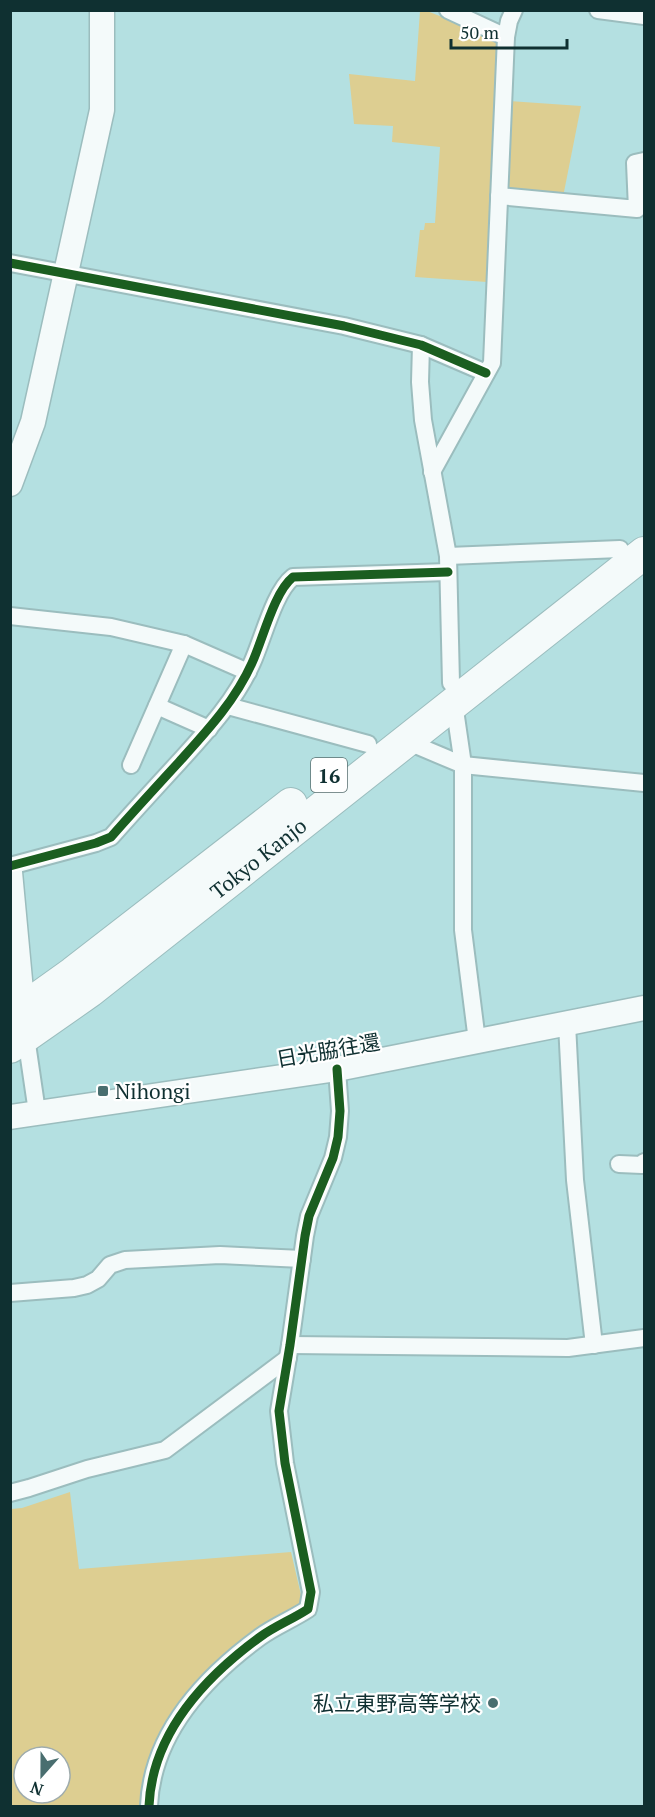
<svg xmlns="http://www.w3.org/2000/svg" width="655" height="1817" font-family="'PT Serif','Noto Sans JP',serif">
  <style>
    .green { fill: #ddce91; fill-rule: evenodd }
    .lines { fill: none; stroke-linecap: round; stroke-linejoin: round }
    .street-casing { stroke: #9bbdbe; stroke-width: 20 }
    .secondary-casing { stroke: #9bbdbe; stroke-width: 27 }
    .highway-casing { stroke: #9bbdbe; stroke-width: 34 }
    .street { stroke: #f4fafa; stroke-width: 16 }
    .secondary { stroke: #f4fafa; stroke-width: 24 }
    .highway { stroke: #f4fafa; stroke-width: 32 }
    .cycleway-casing { stroke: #fff; stroke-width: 13 }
    .cycleway { stroke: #1b5e20; stroke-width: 9 }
    .poi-dot { fill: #496e6f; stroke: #fff; stroke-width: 2 }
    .labels { text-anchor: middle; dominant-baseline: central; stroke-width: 4.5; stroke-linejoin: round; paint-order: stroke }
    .shield { fill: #fff; stroke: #576e6f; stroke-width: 1.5 }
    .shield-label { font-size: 20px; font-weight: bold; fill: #0f3031 }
    .street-label { font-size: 21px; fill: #0f3031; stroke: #fff }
    .poi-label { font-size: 21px; fill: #0f3031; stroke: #fff; text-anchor: start }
  </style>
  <rect width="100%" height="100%" fill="#b4e0e1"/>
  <!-- green -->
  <g class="green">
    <polygon points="420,11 427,11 490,36 497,44 487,282 415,277 420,230 424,230 425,223 435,223 440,147 392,142 393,126 354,124 349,74 415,81"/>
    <polygon points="509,101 581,106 563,197 509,193 504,186"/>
    <path d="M70 1492 79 1569 291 1552 304 1608 182 1703 145 1806H11V1509L22 1508ZM24 1757H60V1793H24Z"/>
  </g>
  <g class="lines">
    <!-- street casing -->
    <g class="street-casing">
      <g id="street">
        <polyline points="448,10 506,37"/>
        <polyline points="598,10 644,16"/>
        <polyline points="499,196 637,209 635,163 644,161"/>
        <polyline points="10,263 344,326 421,345 486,373"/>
        <polyline points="421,345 420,382 423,420 448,556 451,683"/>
        <polyline points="432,472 492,363 506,37 509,21 514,10"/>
        <polyline points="448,556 620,549"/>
        <polyline points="10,616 111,627 184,644 248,672"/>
        <polyline points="454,703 463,765 463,930 477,1041"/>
        <polyline points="157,706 209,729"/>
        <polyline points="228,706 368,744"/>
        <polyline points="406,741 463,765 644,783"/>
        <polyline points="131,765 184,644"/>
        <path d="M10 866 96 843 111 837C133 812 156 787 179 762 207 731 235 701 252 663 263 639 274 592 293 577L448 572"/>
        <polyline points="567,1024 575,1180 594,1345"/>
        <polyline points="26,1037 37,1112"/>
        <polyline points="619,1164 642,1165 644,1162"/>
        <polyline points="10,1293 74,1288 87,1285 98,1279 110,1265 125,1260 220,1255 302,1259"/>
        <polyline points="290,1345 568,1348 644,1338"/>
        <polyline points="10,1493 29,1488 87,1469 165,1450 288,1358"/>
        <path d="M149 1806C152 1734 204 1678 260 1637 275 1626 293 1619 308 1609L311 1592 285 1463 279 1411 290 1345 305 1236 309 1216 333 1158 338 1137 340 1111 337 1069"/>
      </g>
    </g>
    <!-- secondary casing -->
    <g class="secondary-casing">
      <g id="secondary">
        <polyline points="10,484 33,422 102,110 102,10"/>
        <polyline points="10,872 24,1023"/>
        <polyline points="10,1117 337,1069 644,1008"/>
      </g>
    </g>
    <!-- highway casing -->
    <g class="highway-casing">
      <g id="highway">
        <polyline points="10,1018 73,973 291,804"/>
        <path id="s1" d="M10 1047 90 991 644 553"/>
      </g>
    </g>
    <!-- street -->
    <use href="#street" class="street"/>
    <!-- secondary -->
    <use href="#secondary" class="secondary"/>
    <!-- highway -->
    <use href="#highway" class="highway"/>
    <!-- cycleway casing -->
    <g class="cycleway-casing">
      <g id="cycleway">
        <polyline points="10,263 344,326 421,345 486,373"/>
        <path d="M10 866 96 843 111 837C133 812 156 787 179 762 207 731 235 701 252 663 263 639 274 592 293 577L448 572"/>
        <path d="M149 1806C152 1734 204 1678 260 1637 275 1626 293 1619 308 1609L311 1592 285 1463 279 1411 290 1345 305 1236 309 1216 333 1158 338 1137 340 1111 337 1069"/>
      </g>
    </g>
    <!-- cycleway -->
    <use href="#cycleway" class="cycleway"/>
  </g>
  <!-- markers -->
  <g class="poi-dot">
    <rect x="97" y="1085" width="12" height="12" rx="3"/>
    <circle cx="493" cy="1703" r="6"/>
  </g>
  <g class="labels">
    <!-- shield labels -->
    <rect class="shield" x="311" y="758" width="36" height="34" rx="4.5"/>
    <g class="shield-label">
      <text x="329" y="775">16</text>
    </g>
    <!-- street labels -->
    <g class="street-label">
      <text stroke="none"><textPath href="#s1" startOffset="312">Tokyo Kanjo</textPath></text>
      <text transform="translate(328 1050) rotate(-10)">日光脇往還</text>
    </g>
    <!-- poi labels -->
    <g class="poi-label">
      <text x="115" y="1091">Nihongi</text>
      <text x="481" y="1703" text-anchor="end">私立東野高等学校</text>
    </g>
  </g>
  <!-- border -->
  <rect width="655" height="1817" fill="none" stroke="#0f3031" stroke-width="24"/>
  <!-- north arrow -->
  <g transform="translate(42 1775) rotate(201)"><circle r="28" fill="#ffffff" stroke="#9facad" stroke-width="1.5"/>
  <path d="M0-4.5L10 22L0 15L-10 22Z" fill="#496e6f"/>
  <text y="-9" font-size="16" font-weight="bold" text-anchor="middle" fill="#0f3031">N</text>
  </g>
  <!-- scale -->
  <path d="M451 39v9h116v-9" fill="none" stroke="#0f3031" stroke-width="3"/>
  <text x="460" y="39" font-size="18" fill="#0f3031" stroke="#ffffff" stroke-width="4.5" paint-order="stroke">50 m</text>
</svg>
